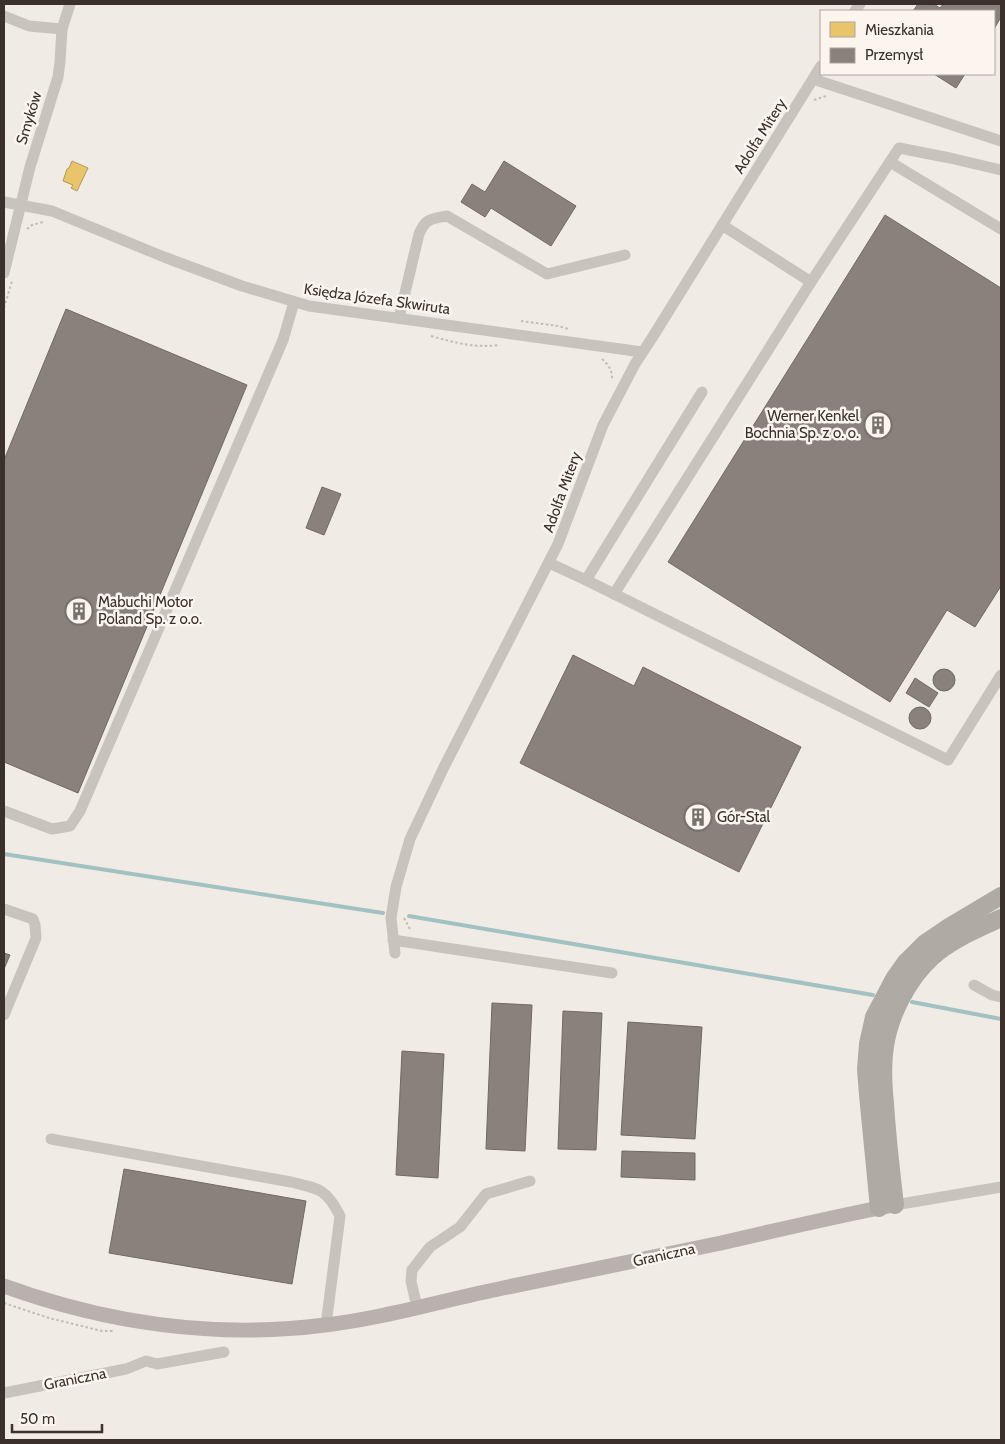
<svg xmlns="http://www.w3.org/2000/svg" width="1005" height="1444" font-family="Cabin,sans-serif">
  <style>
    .homes { fill: #e9c46a; stroke: #b59857 }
    .industry { fill: #8a817c; stroke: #726964 }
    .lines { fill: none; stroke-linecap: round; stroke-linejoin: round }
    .stream { stroke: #a1c2c1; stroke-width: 4 }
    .path { stroke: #c2bbb6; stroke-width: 2; stroke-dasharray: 2.5 2.5; stroke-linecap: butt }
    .minor { stroke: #c9c3be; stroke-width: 11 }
    .major { stroke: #b8b1ad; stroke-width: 15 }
    .highway { stroke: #afaaa4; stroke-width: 18 }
    .labels { text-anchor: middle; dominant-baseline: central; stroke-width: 5; stroke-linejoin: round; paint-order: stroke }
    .street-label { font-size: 15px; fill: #3b302b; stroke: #fbf5ee }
    .poi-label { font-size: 15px; fill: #3b302b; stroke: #fbf5ee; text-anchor: start }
  </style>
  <rect width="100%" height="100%" fill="#f0ebe5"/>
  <!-- homes -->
  <polygon class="homes" points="72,161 88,168 77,191 71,188 73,185 63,181 67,169 69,168"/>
  <!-- industry -->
  <g class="industry">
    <polygon points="918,4 934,4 940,8 943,4 1001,4 1001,17 994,29 994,11 913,11"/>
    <polygon points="934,74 965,74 956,88"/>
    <polygon points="504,161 576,206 551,246 491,208 485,217 461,202 472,184 485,192"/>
    <polygon points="885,215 1001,288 1001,586 975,627 947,610 890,702 668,562"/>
    <polygon points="66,309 247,385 78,793 4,762 4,460"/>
    <polygon points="322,487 341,494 324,535 306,528"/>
    <polygon points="573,655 634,686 643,667 801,747 739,872 520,763"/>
    <circle cx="944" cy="680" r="11"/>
    <polygon points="915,678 938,693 929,707 906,693"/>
    <circle cx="920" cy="718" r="11"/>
    <polygon points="4,953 10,955 4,969"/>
    <polygon points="492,1003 532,1005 525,1151 486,1149"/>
    <polygon points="563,1011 602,1013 596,1150 558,1149"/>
    <polygon points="628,1022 702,1027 695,1139 621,1135"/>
    <polygon points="402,1051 444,1054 438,1178 396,1175"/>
    <polygon points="622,1151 695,1153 695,1180 621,1177"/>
    <polygon points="124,1169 306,1201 292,1284 109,1253"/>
  </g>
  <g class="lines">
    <!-- stream -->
    <g class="stream">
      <polyline points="4,854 383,913"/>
      <polyline points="409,916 873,995"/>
      <polyline points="912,1002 1001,1019"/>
    </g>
    <!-- path -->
    <g class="path">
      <polyline points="814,100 826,96"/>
      <polyline points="27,229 32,225 43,222"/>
      <polyline points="4,308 12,281"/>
      <polyline points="521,321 558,326 569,329"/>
      <path d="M431 336C456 343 474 348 500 345"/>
      <path d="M602 359C609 365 613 372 612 381"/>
      <polyline points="404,918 411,931"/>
      <polyline points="4,1303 49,1318 102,1331 115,1331"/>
    </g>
    <!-- minor -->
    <g class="minor">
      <polyline points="855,11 860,4"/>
      <polyline points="4,16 29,26 62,29"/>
      <polyline points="813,79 1001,141"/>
      <polyline points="890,162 1001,229"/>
      <polyline points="4,202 52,211 164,257 242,286 309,306 642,352"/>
      <polyline points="722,225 811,282 899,148 950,158 1001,170"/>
      <polyline points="4,273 30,167 58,77 60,62 62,29 70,4"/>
      <path d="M399 318 419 234C426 218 431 219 447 216L547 274 625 255"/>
      <polyline points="549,563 586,580 948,760 1001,675"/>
      <polyline points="586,580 702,392"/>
      <polyline points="614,594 811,282"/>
      <polyline points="4,811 52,829 70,826 80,811 283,340 294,302"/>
      <polyline points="4,909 33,919 35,925 36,938 4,1015"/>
      <polyline points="393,940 612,973"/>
      <polyline points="395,953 391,918 396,887 410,839 444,767 558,544 603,425 635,364 652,338 821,66"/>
      <polyline points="974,985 992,995 1001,997"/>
      <path d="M51 1139 291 1182C319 1189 326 1188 340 1216L326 1325"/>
      <polyline points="895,1205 1001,1187"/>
      <polyline points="417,1307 411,1281 412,1270 430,1247 460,1227 486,1194 530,1181"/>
      <polyline points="4,1393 126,1369 146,1361 157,1364 224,1352"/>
    </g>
    <!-- major -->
    <path class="major" d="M4 1286C106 1323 216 1339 325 1325 385 1318 444 1300 503 1288 575 1273 648 1258 721 1243 777 1230 833 1217 889 1206"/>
    <!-- highway -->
    <g class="highway">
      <path d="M895 1205C891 1171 887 1137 885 1103 883 1084 882 1065 885 1046 890 1014 908 979 932 957 952 939 978 929 1001 918"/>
      <polyline points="879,1208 868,1095 866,1069 868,1044 874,1017 894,979 906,962 924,944 949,927 1001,896"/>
    </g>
  </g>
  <!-- icons -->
  <defs>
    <g id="building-ring" transform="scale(1.4375)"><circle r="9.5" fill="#fbf5ee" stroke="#7a716c" stroke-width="1.5"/><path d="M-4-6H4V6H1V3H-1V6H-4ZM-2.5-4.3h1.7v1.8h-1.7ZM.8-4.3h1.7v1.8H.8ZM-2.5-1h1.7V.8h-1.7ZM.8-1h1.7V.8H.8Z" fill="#7a716c"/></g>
  </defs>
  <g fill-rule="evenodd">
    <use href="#building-ring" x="878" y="425"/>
    <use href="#building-ring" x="79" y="611"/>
    <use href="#building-ring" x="698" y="817"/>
  </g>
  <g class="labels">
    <!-- street labels -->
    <g class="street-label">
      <text transform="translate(29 118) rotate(-73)">Smyków</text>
      <text transform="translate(760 136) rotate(-58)">Adolfa Mitery</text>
      <text transform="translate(377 299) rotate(8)">Księdza Józefa Skwiruta</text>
      <text transform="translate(562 492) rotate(-70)">Adolfa Mitery</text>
      <text transform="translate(664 1255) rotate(-12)">Graniczna</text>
      <text transform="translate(75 1379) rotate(-11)">Graniczna</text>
    </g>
    <!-- poi labels -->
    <g class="poi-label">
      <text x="859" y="416" text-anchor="end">Werner Kenkel<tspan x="859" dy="17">Bochnia Sp. z o. o.</tspan></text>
      <text x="98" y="602">Mabuchi Motor<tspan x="98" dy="17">Poland Sp. z o.o.</tspan></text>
      <text x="717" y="817">Gór-Stal</text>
    </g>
  </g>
  <!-- border -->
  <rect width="1005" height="1444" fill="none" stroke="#3b302b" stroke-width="10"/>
  <!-- legend -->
  <rect x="820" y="10" width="175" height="65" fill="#fbf5ee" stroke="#aea6a0"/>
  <rect x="830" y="22" width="25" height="15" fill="#e9c46a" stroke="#aea6a0"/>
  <text x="865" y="35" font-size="15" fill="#3b302b">Mieszkania</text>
  <rect x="830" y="48" width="25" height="15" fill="#8a817c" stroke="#aea6a0"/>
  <text x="865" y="60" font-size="15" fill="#3b302b">Przemysł</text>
  <!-- scale -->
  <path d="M12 1424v8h90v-8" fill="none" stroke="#3b302b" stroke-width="2.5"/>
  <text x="20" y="1424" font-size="15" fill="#3b302b" stroke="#fbf5ee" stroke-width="4" paint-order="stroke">50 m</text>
</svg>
